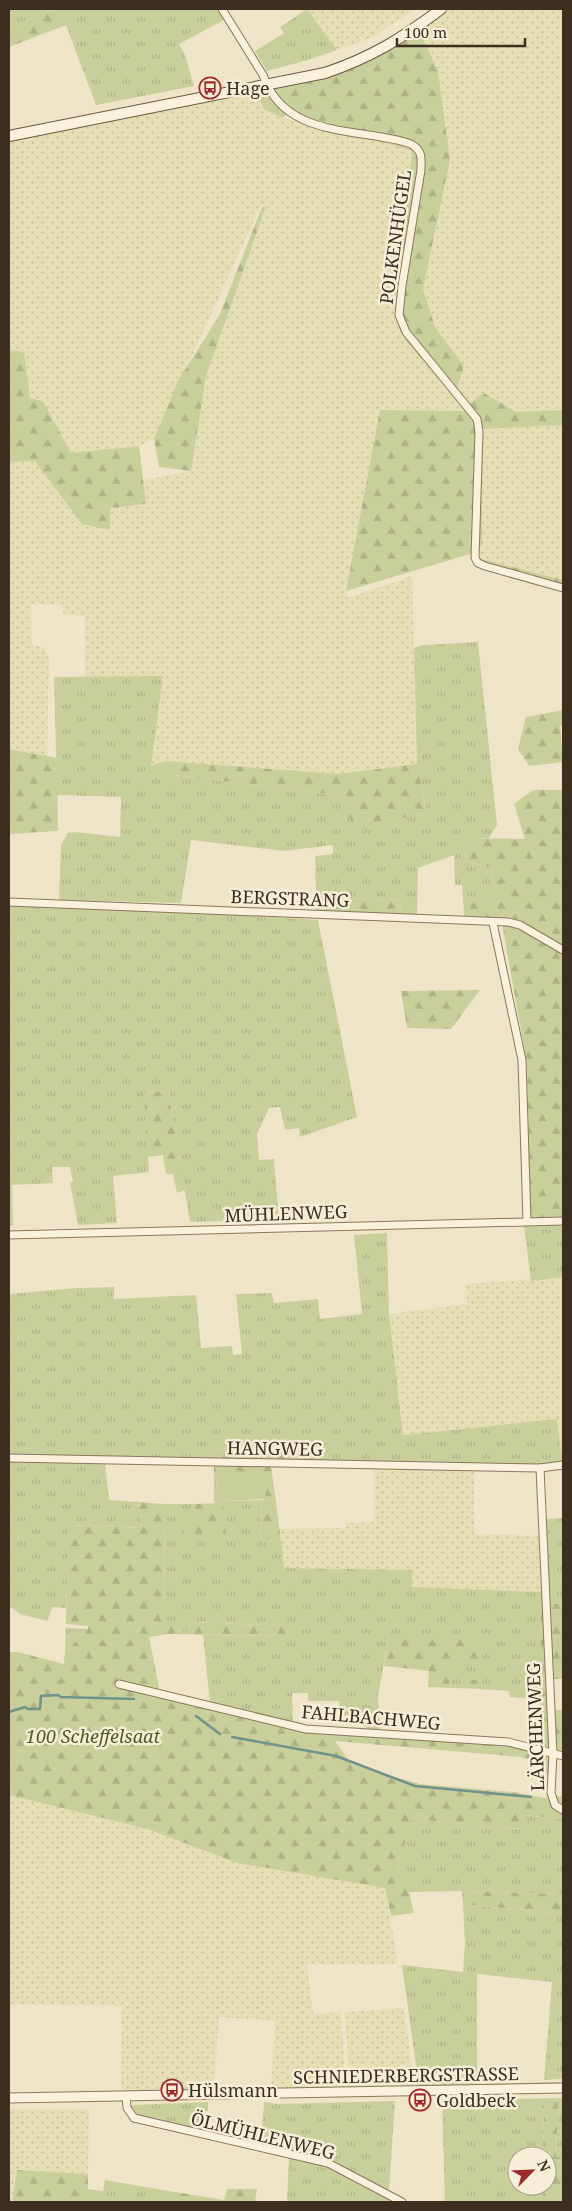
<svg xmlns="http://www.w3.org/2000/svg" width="572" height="2211" font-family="'Noto Serif',serif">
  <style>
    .farmland { fill: url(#farmland-dots) }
    .grass { fill: url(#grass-tufts) }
    .forest { fill: url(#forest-firs) }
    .park { fill: #c9cf9b }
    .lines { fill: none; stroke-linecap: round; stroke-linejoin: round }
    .stream { stroke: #6f938a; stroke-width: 2.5 }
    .minor-casing { stroke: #8d765c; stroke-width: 9 }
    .tertiary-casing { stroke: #8d765c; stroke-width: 11 }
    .secondary-casing { stroke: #6f573f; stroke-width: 12 }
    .minor { stroke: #faf1dc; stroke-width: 7 }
    .tertiary { stroke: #faf1dc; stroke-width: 9 }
    .secondary { stroke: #faf1dc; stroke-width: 10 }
    .labels { text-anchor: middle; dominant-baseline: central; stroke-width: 5; stroke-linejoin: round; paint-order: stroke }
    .poi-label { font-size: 18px; fill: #3d2e20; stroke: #f7eed8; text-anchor: start }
    .street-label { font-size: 18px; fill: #3d2e20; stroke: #f7eed8 }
    .park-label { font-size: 18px; font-style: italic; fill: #4d5a26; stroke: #f7eed8 }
  </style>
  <defs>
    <pattern id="farmland-dots" width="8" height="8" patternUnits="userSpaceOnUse" patternTransform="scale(1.25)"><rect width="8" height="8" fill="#e6deb5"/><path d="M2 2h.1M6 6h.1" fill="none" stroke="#c6bf9b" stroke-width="1.8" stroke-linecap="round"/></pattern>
    <pattern id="grass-tufts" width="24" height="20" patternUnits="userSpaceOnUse" patternTransform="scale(1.25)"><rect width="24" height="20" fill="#c9cf9b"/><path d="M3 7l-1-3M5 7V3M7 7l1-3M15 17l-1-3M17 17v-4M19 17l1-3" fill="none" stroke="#aeb285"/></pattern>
    <pattern id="forest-firs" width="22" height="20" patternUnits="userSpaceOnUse" patternTransform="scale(1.25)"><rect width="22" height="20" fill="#c9cf9b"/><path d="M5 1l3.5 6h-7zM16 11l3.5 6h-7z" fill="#aeb285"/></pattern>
  </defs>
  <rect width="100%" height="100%" fill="#f0e4c8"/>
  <!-- farmland -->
  <g class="farmland">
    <polygon points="306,9 415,9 371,38 337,50"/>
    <polygon points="450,9 563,9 563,410 516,412 484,393 469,404 457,388 464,366 435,327 423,289 450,160 438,71 420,32"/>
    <polygon points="257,93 264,109 283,118 360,135 412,151 395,315 469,411 380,410 346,591 348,598 412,576 417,764 338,774 166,761 151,766 163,677 85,677 85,616 63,614 62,604 31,604 32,645 43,647 46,649 49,659 47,756 9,749 9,462 35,460 82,524 110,529 110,508 146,504 143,480 191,471 206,376 266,208 261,205 154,439 139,446 71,453 43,401 30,398 24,352 9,350 9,140"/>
    <polygon points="563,425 563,580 478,558 477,550 482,544 482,429"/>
    <polygon points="563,1277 563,1464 557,1419 403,1435 389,1314 467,1304 466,1284"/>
    <polygon points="374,1467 474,1469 474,1534 541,1536 544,1592 412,1587 412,1570 284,1568 279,1529 346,1528 346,1523 374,1522"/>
    <polygon points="9,1795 385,1887 398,1964 307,1964 313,2014 341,2012 346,2090 271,2090 275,2021 219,2017 214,2090 121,2091 122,2006 9,2004"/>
    <polygon points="404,2008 415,2087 350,2088 345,2012"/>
    <polygon points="9,2109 89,2109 88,2174 17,2170 12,2202 9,2202"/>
  </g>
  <!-- grass -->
  <g class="grass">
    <polygon points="9,9 55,9 11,28 9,28"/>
    <polygon points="60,9 218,9 224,20 179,44 185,55 194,86 96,105"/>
    <polygon points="307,9 337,50 308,60 267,71 255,51 284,33 280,27"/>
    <polygon points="478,642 497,825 489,838 467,838 465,861 491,868 498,905 463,897 462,885 455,885 454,855 418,868 417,916 400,914 401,900 316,897 315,856 333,854 333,845 284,851 191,840 181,903 59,900 61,845 68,833 75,832 120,837 121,797 57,795 54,677 163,676 151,766 166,761 166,774 338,795 427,811 417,764 414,648 423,645"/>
    <polygon points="9,905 183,911 318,920 357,1117 300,1137 299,1128 285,1130 280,1107 269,1108 257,1134 259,1160 274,1159 279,1220 190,1222 168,1090 144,1094 149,1172 113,1176 117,1223 78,1225 70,1182 73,1182 70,1167 52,1167 53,1183 12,1185 13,1226 9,1226"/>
    <polygon points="563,1225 563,1277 531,1281 524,1226"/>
    <polygon points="387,1233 389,1314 403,1435 557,1419 563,1464 541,1466 302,1461 303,1452 204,1449 204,1459 9,1455 9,1294 77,1288 114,1287 114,1299 196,1295 201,1348 232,1346 233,1355 242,1354 236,1294 272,1293 274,1303 318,1299 320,1319 362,1314 354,1235"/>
    <polygon points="9,1459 105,1462 109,1500 138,1502 143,1528 69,1525 66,1608 53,1607 47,1621 20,1614 9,1606"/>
    <polygon points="214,1480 216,1480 218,1501 262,1500 260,1540 281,1541 284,1568 412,1570 412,1587 544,1592 543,1603 541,1604 541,1700 510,1697 509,1691 480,1689 480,1680 457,1687 449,1686 460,1661 390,1634 378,1695 380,1732 373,1731 339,1713 339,1701 308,1701 308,1693 292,1693 293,1724 210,1704 203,1635 289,1636 288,1626 191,1622 186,1632 177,1631 165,1620 164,1504 195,1504 194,1521 186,1538 222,1503 214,1503"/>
    <polygon points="563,1518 563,1608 561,1604 547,1603 545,1519"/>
    <polygon points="66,1628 88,1629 65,1652"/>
    <polygon points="523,1815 563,1819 563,1894 462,1891 409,1892 398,1868 410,1819 520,1829"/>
    <polygon points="463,1904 563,1914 563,2079 544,2080 552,1982 477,1974 477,2084 563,2082 563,2084 419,2087 402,1965 463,1972 465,1943"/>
    <polygon points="563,2098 563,2157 556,2157 558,2102 544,2103 543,2156 517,2156 517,2186 543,2186 543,2196 563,2200 563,2202 445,2202 442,2100"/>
    <polygon points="395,2101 389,2191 331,2161 261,2143 264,2102 278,2104"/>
    <polygon points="208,2102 208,2111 205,2111 203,2132 138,2116 131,2107 131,2105"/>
    <polygon points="289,2156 327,2165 398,2202 287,2202"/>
    <polygon points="105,2180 163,2190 162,2202 88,2202 87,2189 103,2191"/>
  </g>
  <!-- forest -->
  <g class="forest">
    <polygon points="55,9 60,9 66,25 9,47 9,28"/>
    <path d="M420 32 438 71 450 160 423 289 435 327 464 366 457 388 469 404 484 393 516 412 563 410V425L482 429V545L477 550 478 558 563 580V587L480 562 470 554 346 591 380 410 468 411 407 342 400 330 395 315 412 151 360 135 357 130 288 113 283 118 264 109 257 93C314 79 371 66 420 32Z"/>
    <polygon points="262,207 266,207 206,376 191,471 159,467 154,439 178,381 220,314"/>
    <polygon points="9,350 24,352 30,398 43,401 71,453 139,446 146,504 110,508 110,530 82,524 35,461 9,462"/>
    <polygon points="563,710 563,725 560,726 563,762 529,766 518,749 526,717"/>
    <polygon points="9,749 57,758 58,831 9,834"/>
    <polygon points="166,761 338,774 417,764 427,812 356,830 338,795 165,774"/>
    <polygon points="533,790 563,790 563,1217 530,1219 527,1064 501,918 464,916 463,897 498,905 491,868 465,861 467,838 525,839 514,804"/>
    <polygon points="316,897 401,900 400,914 316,911"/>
    <polygon points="480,990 451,1029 407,1028 401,991"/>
    <polygon points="168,1090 185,1190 177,1193 173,1174 166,1174 163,1155 147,1157 144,1094"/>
    <polygon points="203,1449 303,1452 302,1461 271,1465 281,1541 260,1540 262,1500 266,1499 216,1476 216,1480 214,1480 214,1464 204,1459"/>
    <polygon points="138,1502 164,1504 165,1620 179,1621 177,1631 186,1632 191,1622 289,1626 289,1636 168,1634 149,1637 160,1692 306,1731 523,1746 552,1755 550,1775 544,1773 543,1764 521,1757 335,1741 351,1764 419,1784 513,1792 545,1798 563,1796 563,1819 523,1815 521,1829 411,1819 398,1868 409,1892 414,1913 391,1916 385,1888 237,1863 148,1829 9,1795 9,1652 18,1652 64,1664 65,1652 88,1629 88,1626 66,1624 68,1525 143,1528"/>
    <polygon points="223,1503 226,1537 186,1538 181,1524 194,1521 195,1504"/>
    <polygon points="547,1603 561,1604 563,1608 563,1679 551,1679 551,1752 540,1748 541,1604"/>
    <polygon points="390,1633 483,1637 481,1662 460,1661 449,1686 457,1687 462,1680 480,1680 480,1689 428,1687 429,1671 384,1666"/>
    <polygon points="552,1710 563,1710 563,1755 554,1753"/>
    <polygon points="462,1891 563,1894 563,1914 463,1904"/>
    <polygon points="544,2102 558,2102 556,2157 563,2157 563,2200 543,2196 543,2186 547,2186 547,2156 543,2156"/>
    <polygon points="17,2170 88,2174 88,2202 12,2202"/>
    <polygon points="227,2189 257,2189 255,2202 162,2202 163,2190 224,2200"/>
  </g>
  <!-- park -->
  <polygon class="park" points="264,1474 266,1499 217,1501 216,1475"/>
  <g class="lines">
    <!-- stream -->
    <g class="stream">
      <polyline points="9,1712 25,1707 28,1709 40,1709 41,1696 58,1695 61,1697 134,1699"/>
      <polyline points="196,1716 220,1734"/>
      <polyline points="232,1737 336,1756 415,1786 531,1797"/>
    </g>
    <!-- minor casing -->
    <g class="minor-casing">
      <g id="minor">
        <path d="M222 9 263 75C281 128 334 129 381 137 390 139 406 140 414 146 423 152 421 161 421 170L402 286 399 315 406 332 477 419 479 432 475 558 478 563 485 566 563 588"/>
        <polyline points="9,902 508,922 520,925 563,950"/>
        <polyline points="493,923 522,1060 527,1221"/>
        <polyline points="9,1235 563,1221"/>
        <polyline points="9,1458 540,1468 563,1465"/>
        <polyline points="540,1468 553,1754 551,1793 555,1805 563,1810"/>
        <polyline points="119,1684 306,1729 508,1742 563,1756"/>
        <polyline points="126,2096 127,2108 134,2118 328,2163 402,2202"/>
      </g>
    </g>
    <!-- tertiary casing -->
    <g class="tertiary-casing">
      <polyline id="tertiary" points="9,2098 563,2088"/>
    </g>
    <!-- secondary casing -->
    <g class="secondary-casing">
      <path id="secondary" d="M9 136 325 73C372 57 401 39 441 9"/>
    </g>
    <!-- minor -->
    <use href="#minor" class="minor"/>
    <!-- tertiary -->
    <use href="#tertiary" class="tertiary"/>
    <!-- secondary -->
    <use href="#secondary" class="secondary"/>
  </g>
  <!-- icons -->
  <defs>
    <g id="bus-ring" transform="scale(1.125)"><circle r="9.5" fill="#f7eed8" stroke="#9e2a2b" stroke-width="1.5"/><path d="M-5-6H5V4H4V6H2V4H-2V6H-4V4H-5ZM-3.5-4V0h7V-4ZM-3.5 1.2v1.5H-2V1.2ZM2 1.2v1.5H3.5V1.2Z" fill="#9e2a2b"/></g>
  </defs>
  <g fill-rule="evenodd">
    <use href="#bus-ring" x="210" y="88"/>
    <use href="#bus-ring" x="172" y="2090"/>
    <use href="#bus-ring" x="420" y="2100"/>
  </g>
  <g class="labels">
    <!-- poi labels -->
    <g class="poi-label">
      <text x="226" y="88">Hage</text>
      <text x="188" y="2090">Hülsmann</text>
      <text x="436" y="2100">Goldbeck</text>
    </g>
    <!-- street labels -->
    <g class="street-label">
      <text transform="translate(395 237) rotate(-82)">POLKENHÜGEL</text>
      <text transform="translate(290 898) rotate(2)">BERGSTRANG</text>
      <text transform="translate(286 1213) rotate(-2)">MÜHLENWEG</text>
      <text transform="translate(275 1448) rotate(1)">HANGWEG</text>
      <text transform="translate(371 1717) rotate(5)">FAHLBACHWEG</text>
      <text transform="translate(535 1727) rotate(-92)">LÄRCHENWEG</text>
      <text transform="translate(406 2075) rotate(-1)">SCHNIEDERBERGSTRASSE</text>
      <text transform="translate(263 2135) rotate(14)">ÖLMÜHLENWEG</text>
    </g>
    <!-- park labels -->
    <g class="park-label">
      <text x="93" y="1736">100 Scheffelsaat</text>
    </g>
  </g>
  <!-- border -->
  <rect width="572" height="2211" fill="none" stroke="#3d2e20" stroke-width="20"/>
  <!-- north arrow -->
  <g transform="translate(532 2171) rotate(66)"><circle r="24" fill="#f7eed8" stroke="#ada18e"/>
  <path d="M0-4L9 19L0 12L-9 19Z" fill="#9e2a2b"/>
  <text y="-8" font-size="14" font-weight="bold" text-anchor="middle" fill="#3d2e20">N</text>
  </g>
  <!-- scale -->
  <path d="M397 38v8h128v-8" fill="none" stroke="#3d2e20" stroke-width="2.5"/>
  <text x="404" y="38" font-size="15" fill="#3d2e20" stroke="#f7eed8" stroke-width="4" paint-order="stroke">100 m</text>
</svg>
